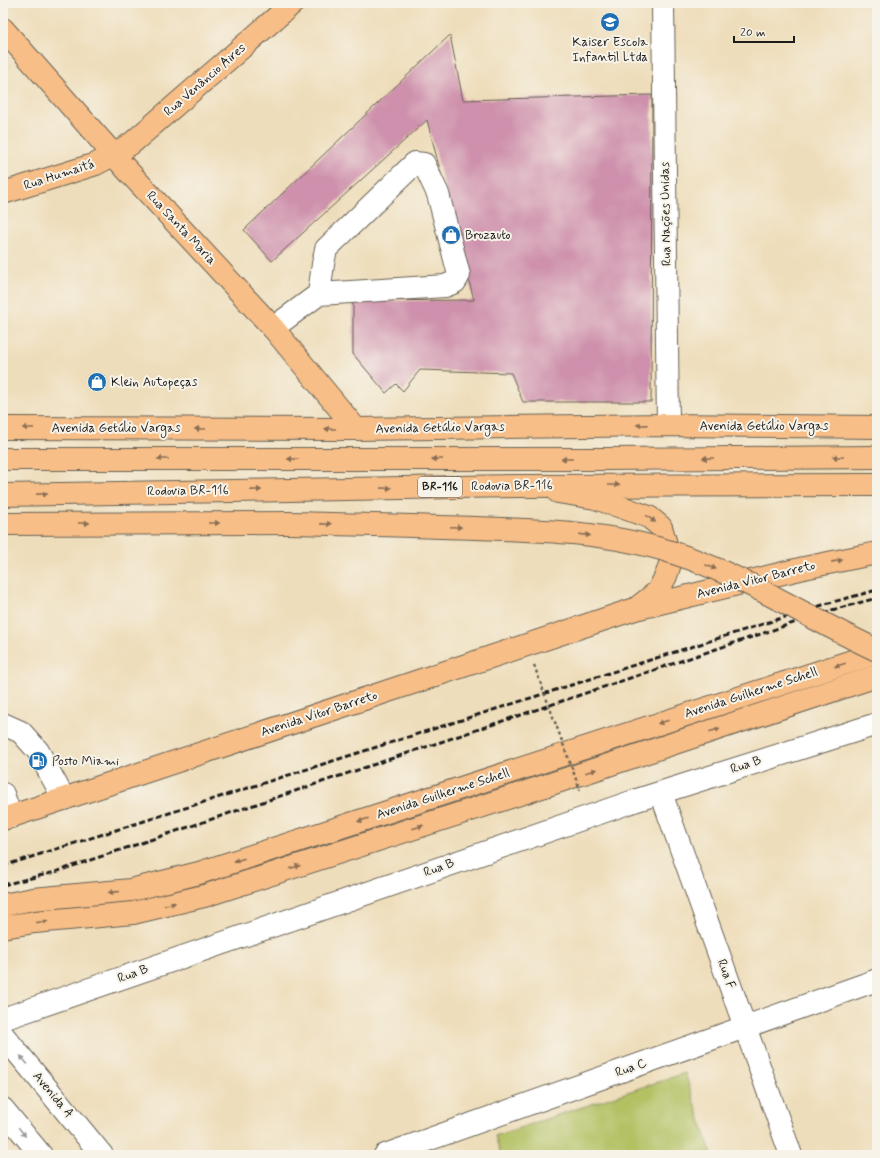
<svg xmlns="http://www.w3.org/2000/svg" width="880" height="1158" font-family="Mynerve,sans-serif">
  <style>
    .green { fill: #b3c164; stroke: #686e40 }
    .building { fill: #ce90ac }
    .lines { fill: none; stroke-linecap: round; stroke-linejoin: round }
    .minor-casing { stroke: #666053; stroke-width: 24 }
    .major-casing { stroke: #666053; stroke-width: 24 }
    .highway-casing { stroke: #666053; stroke-width: 24 }
    .minor { stroke: #fff; stroke-width: 22 }
    .major { stroke: #f7be87; stroke-width: 22 }
    .highway { stroke: #f7be87; stroke-width: 22 }
    .rail { stroke: #1c1c1c; stroke-width: 3; stroke-dasharray: 6 3; stroke-linecap: butt }
    .major-bridge-casing { stroke: #666053; stroke-width: 24; stroke-linecap: butt }
    .path-bridge { stroke: #666053; stroke-width: 2.5; stroke-dasharray: 3 3; stroke-linecap: butt }
    .major-bridge { stroke: #f7be87; stroke-width: 22 }
    .oneway { fill: #8a6d52 }
    .oneway2 { fill: #999 }
    .labels { text-anchor: middle; dominant-baseline: central; stroke-width: 4; stroke-linejoin: round; paint-order: stroke }
    .shield { fill: #f7f3e8; stroke: #5e5c59; stroke-width: 1 }
    .shield-label { font-size: 12px; font-weight: bold; fill: #1c1c1c }
    .poi-label { font-size: 13px; fill: #1c1c1c; stroke: #f7f3e8; text-anchor: start }
    .street-label { font-size: 13px; fill: #1c1c1c; stroke: #f7f3e8 }
  </style>
  <rect width="100%" height="100%" fill="#f7f3e8"/>
  <filter id="ink" filterUnits="userSpaceOnUse"><feTurbulence type="fractalNoise" baseFrequency=".025" numOctaves="2"/><feDisplacementMap in="SourceGraphic" scale="8" xChannelSelector="R" yChannelSelector="G"/><feConvolveMatrix kernelMatrix="1 2 1 2 8 2 1 2 1" color-interpolation-filters="sRGB"/></filter>
  <filter id="wash" filterUnits="userSpaceOnUse"><feTurbulence type="fractalNoise" baseFrequency=".012" numOctaves="4" result="noise"/><feDisplacementMap in="SourceGraphic" scale="16" xChannelSelector="R" yChannelSelector="G"/><feGaussianBlur stdDeviation="0.9" result="paint"/><feColorMatrix in="noise" values="0 0 0 0 0 0 0 0 0 0 0 0 0 0 0 0 0 1.4 0 .05"/><feComposite in="paint" operator="in"/></filter>
  <g filter="url(#wash)">
    <rect width="100%" height="100%" fill="#eeddba"/>
    <!-- green -->
    <polygon class="green" points="685,1073 712,1155 501,1155 495,1136"/>
    <g id="blocks">
      <!-- building -->
      <polygon class="building" points="450,35 463,100 652,95 651,402 523,402 511,373 420,370 403,391 396,384 386,393 353,354 353,301 474,300 427,120 272,261 244,230"/>
    </g>
  </g>
  <g filter="url(#ink)">
    <use href="#blocks" fill-opacity="0" stroke="#666053" stroke-width="1"/>
    <g class="lines">
      <!-- minor casing -->
      <g class="minor-casing">
        <g id="minor">
          <polyline points="663,3 668,425"/>
          <polyline points="273,328 319,294 323,264 326,249 415,163 424,164 438,194 459,275 455,282 445,286 319,294"/>
          <polyline points="3,724 21,732 38,751 64,799"/>
          <polyline points="661,793 791,1155"/>
          <polyline points="3,794 11,817"/>
          <polyline points="3,1019 634,801 877,724"/>
          <polyline points="3,1035 102,1155"/>
          <polyline points="3,1109 41,1155"/>
          <polyline points="385,1155 877,980"/>
        </g>
      </g>
      <!-- major casing -->
      <g class="major-casing">
        <g id="major">
          <polyline points="3,29 127,170 273,328 356,429"/>
          <polyline points="3,193 96,164 115,154 132,143 293,3"/>
          <polyline points="3,428 356,429 668,425 877,427"/>
          <polyline points="558,492 595,498 624,508 649,517 661,527 671,561 666,576 658,591 638,607"/>
          <polyline points="3,524 287,523"/>
          <polyline points="3,819 635,609 804,568 877,553"/>
          <polyline points="3,905 33,899 131,890 199,873 877,653"/>
          <polyline points="3,927 35,922 133,913 204,896 554,783 877,676"/>
        </g>
      </g>
      <!-- highway casing -->
      <g class="highway-casing">
        <g id="highway">
          <polyline points="3,459 606,459 877,457"/>
          <polyline points="3,495 520,486 877,485"/>
        </g>
      </g>
      <!-- minor -->
      <use href="#minor" class="minor"/>
      <!-- major -->
      <use href="#major" class="major"/>
      <!-- highway -->
      <use href="#highway" class="highway"/>
      <!-- rail -->
      <g class="rail">
        <polyline points="3,866 829,603 877,590"/>
        <polyline points="3,885 55,872 832,610 877,598"/>
      </g>
      <!-- major-bridge casing -->
      <g class="major-bridge-casing">
        <path id="major-bridge" d="M287 523C350 524 412 526 475 528 542 530 610 532 674 553 746 576 809 619 877 650"/>
      </g>
      <!-- path-bridge -->
      <polyline class="path-bridge" points="534,665 580,790"/>
      <!-- major-bridge -->
      <use href="#major-bridge" class="major-bridge"/>
    </g>
    <!-- one-way arrows -->
    <defs><path id="oneway-solid" d="M-6-.8H1V-3.2L6.5 0L1 3.2V.8H-6Z"/></defs>
    <g class="oneway">
      <use href="#oneway-solid" transform="translate(642 425) rotate(179)"/>
      <use href="#oneway-solid" transform="translate(28 428) rotate(-180)"/>
      <use href="#oneway-solid" transform="translate(200 429) rotate(-180)"/>
      <use href="#oneway-solid" transform="translate(330 429) rotate(-180)"/>
      <use href="#oneway-solid" transform="translate(838 457) rotate(180)"/>
      <use href="#oneway-solid" transform="translate(708 458) rotate(180)"/>
      <use href="#oneway-solid" transform="translate(163 459) rotate(180)"/>
      <use href="#oneway-solid" transform="translate(293 459) rotate(180)"/>
      <use href="#oneway-solid" transform="translate(437 459) rotate(180)"/>
      <use href="#oneway-solid" transform="translate(567 459) rotate(180)"/>
      <use href="#oneway-solid" transform="translate(614 485)"/>
      <use href="#oneway-solid" transform="translate(386 488) rotate(-1)"/>
      <use href="#oneway-solid" transform="translate(256 490) rotate(-1)"/>
      <use href="#oneway-solid" transform="translate(42 494) rotate(-1)"/>
      <use href="#oneway-solid" transform="translate(651 519) rotate(36)"/>
      <use href="#oneway-solid" transform="translate(84 523)"/>
      <use href="#oneway-solid" transform="translate(214 523)"/>
      <use href="#oneway-solid" transform="translate(326 524) rotate(1)"/>
      <use href="#oneway-solid" transform="translate(456 527) rotate(2)"/>
      <use href="#oneway-solid" transform="translate(585 535) rotate(6)"/>
      <use href="#oneway-solid" transform="translate(837 561) rotate(-11)"/>
      <use href="#oneway-solid" transform="translate(711 567) rotate(23)"/>
      <use href="#oneway-solid" transform="translate(840 665) rotate(162)"/>
      <use href="#oneway-solid" transform="translate(663 722) rotate(162)"/>
      <use href="#oneway-solid" transform="translate(715 730) rotate(-18)"/>
      <use href="#oneway-solid" transform="translate(591 771) rotate(-18)"/>
      <use href="#oneway-solid" transform="translate(363 820) rotate(162)"/>
      <use href="#oneway-solid" transform="translate(418 827) rotate(-18)"/>
      <use href="#oneway-solid" transform="translate(239 860) rotate(162)"/>
      <use href="#oneway-solid" transform="translate(295 867) rotate(-18)"/>
      <use href="#oneway-solid" transform="translate(114 892) rotate(175)"/>
      <use href="#oneway-solid" transform="translate(170 904) rotate(-14)"/>
      <use href="#oneway-solid" transform="translate(42 922) rotate(-5)"/>
    </g>
    <g class="oneway2">
      <use href="#oneway-solid" transform="translate(24 1060) rotate(-130)"/>
      <use href="#oneway-solid" transform="translate(22 1132) rotate(51)"/>
    </g>
  </g>
  <!-- icons -->
  <defs>
    <g id="school-disc" transform="scale(1)"><circle r="9.5" fill="#1f6fb2" stroke="#f7f3e8"/><path d="M0-5L7-2L0 1L-7-2ZM-4 1L0 2.5L4 1V4Q0 6-4 4Z" fill="#fff"/></g>
    <g id="shop-disc" transform="scale(1)"><circle r="9.5" fill="#1f6fb2" stroke="#f7f3e8"/><path d="M-5-2.5h2.3a2.7 3.5 0 0 1 5.4 0H5L5.5 6h-11ZM-1.5-2.5h3a1.5 2.3 0 0 0-3 0Z" fill="#fff"/></g>
    <g id="fuel-disc" transform="scale(1)"><circle r="9.5" fill="#1f6fb2" stroke="#f7f3e8"/><path d="M-5.5-6h7V0h2V4h1.3V-2.5L3-4.5l.8-.8L6-3V5H2.5V1h-1V6h-7ZM-4.2-4.7v3.2H.2V-4.7Z" fill="#fff"/></g>
  </defs>
  <g fill-rule="evenodd">
    <use href="#school-disc" x="610" y="22"/>
    <use href="#shop-disc" x="451" y="235"/>
    <use href="#shop-disc" x="97" y="382"/>
    <use href="#fuel-disc" x="38" y="761"/>
  </g>
  <g class="labels">
    <!-- shield labels -->
    <rect class="shield" x="418" y="477" width="44" height="20" rx="3"/>
    <g class="shield-label">
      <text x="440" y="487">BR-116</text>
    </g>
    <!-- poi labels -->
    <g class="poi-label">
      <text x="610" y="42" text-anchor="middle">Kaiser Escola<tspan x="610" dy="15">Infantil Ltda</tspan></text>
      <text x="465" y="235">Brozauto</text>
      <text x="111" y="382">Klein Autopeças</text>
      <text x="52" y="761">Posto Miami</text>
    </g>
    <!-- street labels -->
    <g class="street-label">
      <text transform="translate(205 80) rotate(-41)">Rua Venâncio Aires</text>
      <text transform="translate(59 175) rotate(-18)">Rua Humaitá</text>
      <text transform="translate(666 214) rotate(-91)">Rua Nações Unidas</text>
      <text transform="translate(181 228) rotate(47)">Rua Santa Maria</text>
      <text x="764" y="426">Avenida Getúlio Vargas</text>
      <text x="116" y="428">Avenida Getúlio Vargas</text>
      <text transform="translate(440 428) rotate(-1)">Avenida Getúlio Vargas</text>
      <text transform="translate(512 486) rotate(-1)">Rodovia BR-116</text>
      <text transform="translate(188 491) rotate(-1)">Rodovia BR-116</text>
      <text transform="translate(756 580) rotate(-14)">Avenida Vitor Barreto</text>
      <text transform="translate(751 693) rotate(-18)">Avenida Guilherme Schell</text>
      <text transform="translate(319 714) rotate(-18)">Avenida Vitor Barreto</text>
      <text transform="translate(746 765) rotate(-18)">Rua B</text>
      <text transform="translate(443 794) rotate(-18)">Avenida Guilherme Schell</text>
      <text transform="translate(439 868) rotate(-19)">Rua B</text>
      <text transform="translate(133 974) rotate(-19)">Rua B</text>
      <text transform="translate(726 974) rotate(70)">Rua F</text>
      <text transform="translate(631 1068) rotate(-20)">Rua C</text>
      <text transform="translate(53 1095) rotate(50)">Avenida A</text>
    </g>
  </g>
  <!-- margin -->
  <rect width="880" height="1158" fill="none" stroke="#f7f3e8" stroke-width="16"/>
  <!-- scale -->
  <path d="M734 36v6h60v-6" fill="none" stroke="#1c1c1c" stroke-width="2"/>
  <text x="740" y="36" font-size="12" fill="#1c1c1c" stroke="#f7f3e8" stroke-width="3" paint-order="stroke">20 m</text>
</svg>
